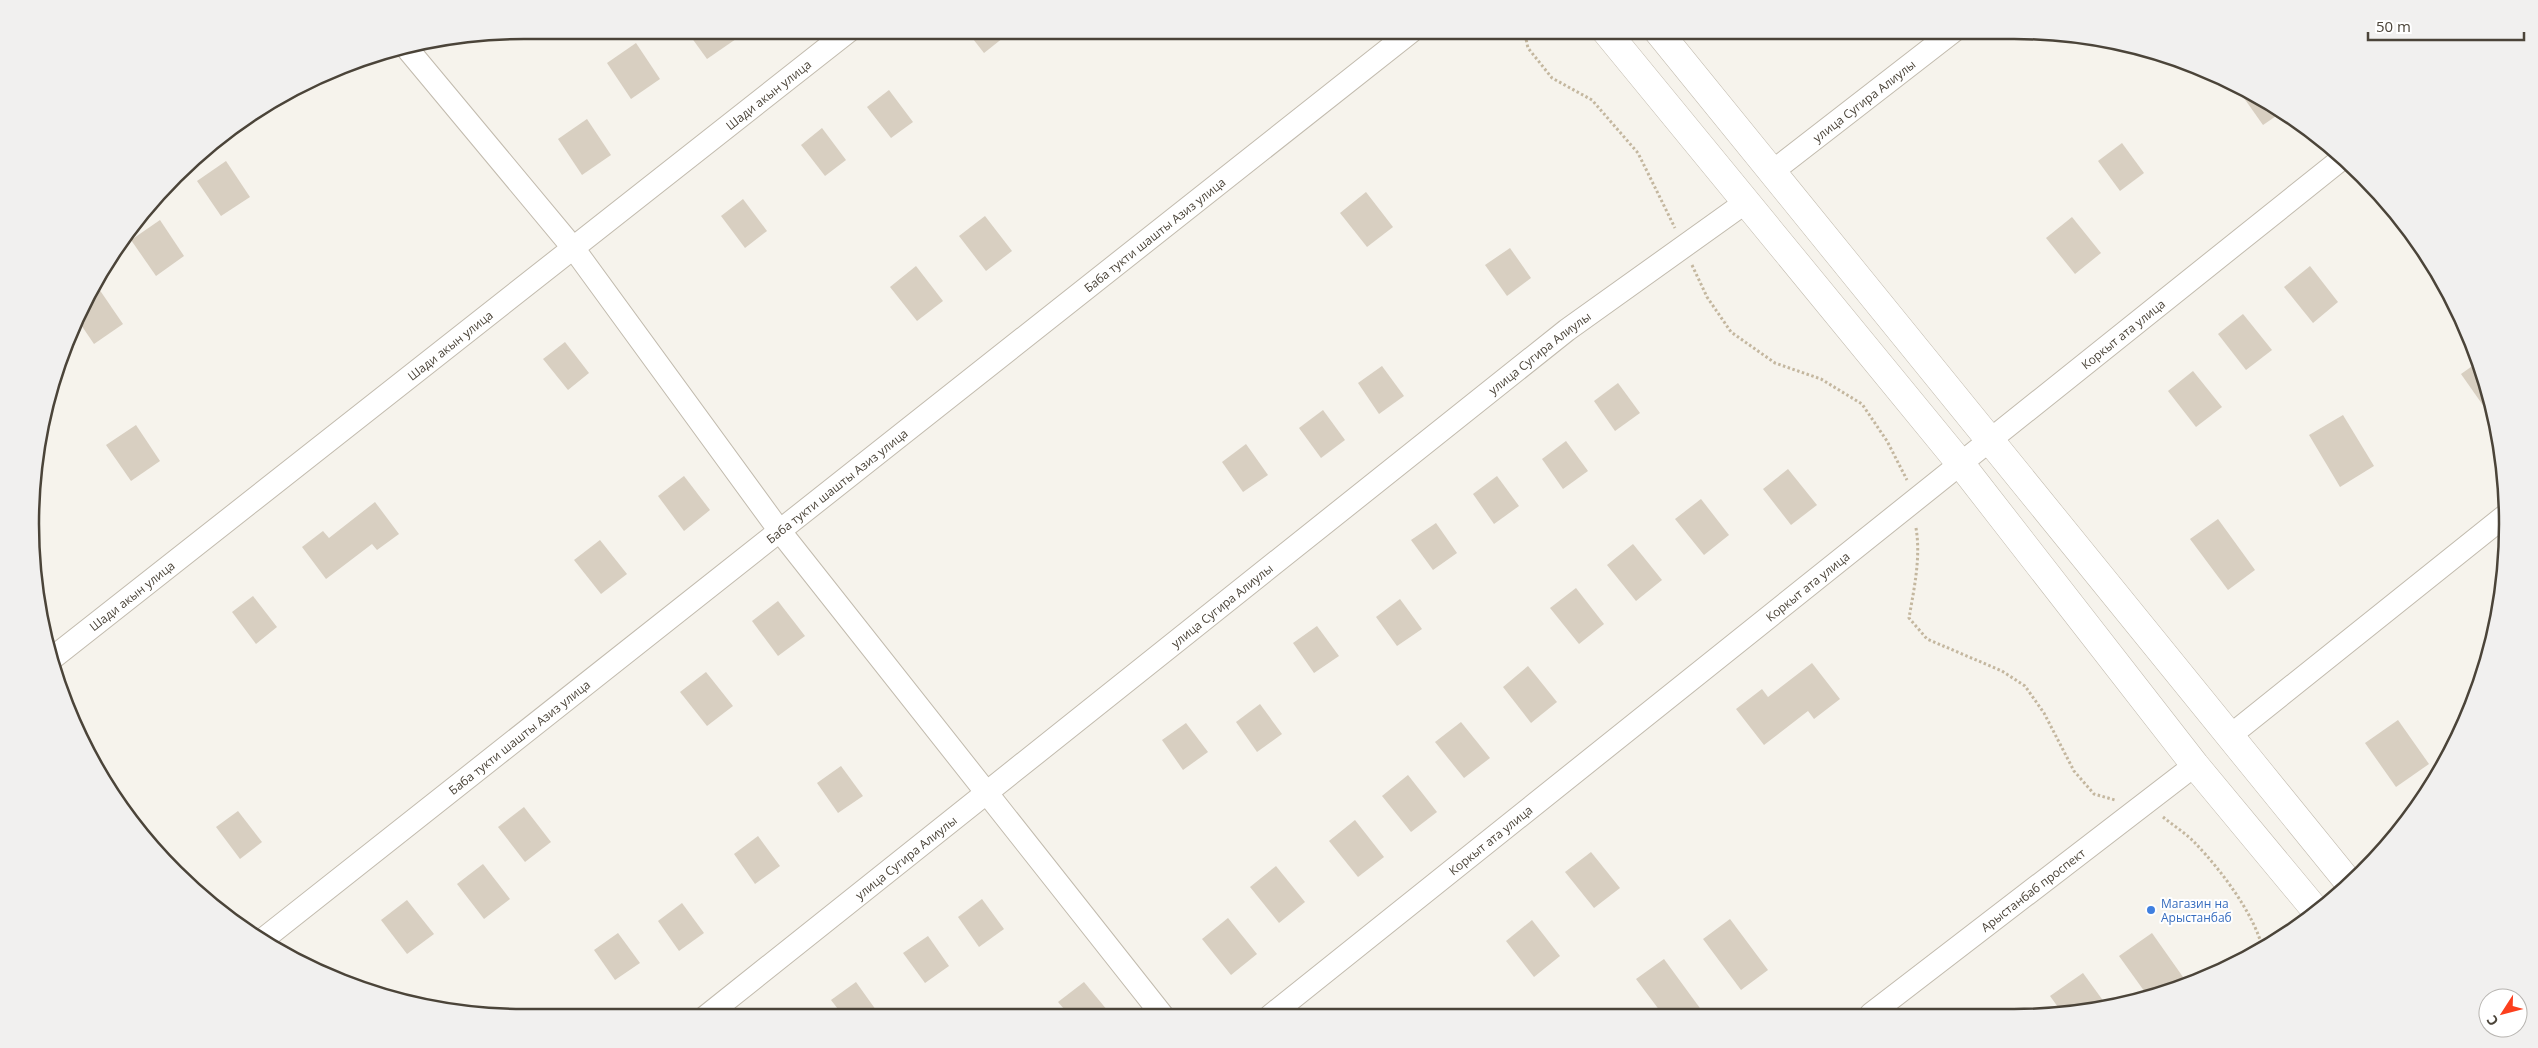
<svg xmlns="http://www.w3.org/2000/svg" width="2538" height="1048" font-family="'Open Sans',sans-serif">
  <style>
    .building { fill: #d8cfc1 }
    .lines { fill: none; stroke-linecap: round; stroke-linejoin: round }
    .minor-casing { stroke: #c2bbae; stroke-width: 24 }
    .tertiary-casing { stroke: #c2bbae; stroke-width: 29 }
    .path { stroke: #c4b79f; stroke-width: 3; stroke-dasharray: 2.5 2.5; stroke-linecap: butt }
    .minor { stroke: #fff; stroke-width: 22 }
    .tertiary { stroke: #fff; stroke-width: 28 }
    .shop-dot { fill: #3f7fe0; stroke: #fff; stroke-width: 2 }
    .labels { text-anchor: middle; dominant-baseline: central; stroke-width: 4; stroke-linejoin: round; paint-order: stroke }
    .street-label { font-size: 12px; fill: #4b4439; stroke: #fff }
    .shop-label { font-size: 12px; fill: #366cbe; stroke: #fff; text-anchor: start }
    .rim { fill: none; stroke: #4b4439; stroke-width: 2.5 }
  </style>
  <rect width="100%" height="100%" fill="#f6f3ec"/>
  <!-- building -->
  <g class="building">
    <polygon points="686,30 749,30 707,59"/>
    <polygon points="966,30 1013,30 984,53"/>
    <polygon points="636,43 660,79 631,99 607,63"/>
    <polygon points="2234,84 2261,96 2282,112 2263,125"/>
    <polygon points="889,90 913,122 891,138 867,107"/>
    <polygon points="587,119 611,155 582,175 558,139"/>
    <polygon points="822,128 846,160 825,176 801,145"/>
    <polygon points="2122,143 2144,173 2120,191 2098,161"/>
    <polygon points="226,161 250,197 221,216 197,181"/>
    <polygon points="1366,192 1393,227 1367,247 1340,213"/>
    <polygon points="743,199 767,231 745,248 721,216"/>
    <polygon points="985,216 1012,251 986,271 959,236"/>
    <polygon points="2072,217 2101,253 2075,274 2046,238"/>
    <polygon points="160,220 184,256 156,276 131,240"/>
    <polygon points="1510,248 1531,278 1507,296 1485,265"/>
    <polygon points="916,266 943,301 917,321 890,287"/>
    <polygon points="2310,266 2338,302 2313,323 2284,287"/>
    <polygon points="99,289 123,324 94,344 77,319 87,297"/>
    <polygon points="2243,314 2272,350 2246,370 2218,334"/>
    <polygon points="565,342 589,373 568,390 543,359"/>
    <polygon points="2478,362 2491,396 2494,421 2461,374"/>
    <polygon points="1382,366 1404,396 1379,414 1358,383"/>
    <polygon points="2193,371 2222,407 2196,427 2168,391"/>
    <polygon points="1618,383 1640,413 1615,431 1594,401"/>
    <polygon points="1323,410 1345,440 1321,458 1299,428"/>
    <polygon points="2343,415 2374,466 2340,487 2309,435"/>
    <polygon points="136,425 160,461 131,481 106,445"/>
    <polygon points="1566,441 1588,471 1563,489 1542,459"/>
    <polygon points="1246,444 1268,475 1243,492 1222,462"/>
    <polygon points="1788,469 1817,505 1791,525 1763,489"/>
    <polygon points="684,476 710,510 684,531 658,496"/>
    <polygon points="1497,476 1519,506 1494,524 1473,494"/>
    <polygon points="1701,499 1729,535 1704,555 1675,519"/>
    <polygon points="375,502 399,534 377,550 372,544 326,579 302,547 323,531 329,538"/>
    <polygon points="2218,519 2255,570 2228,590 2190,539"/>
    <polygon points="1436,523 1457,553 1433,570 1411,540"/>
    <polygon points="600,540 627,574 601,594 574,560"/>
    <polygon points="1633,544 1662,580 1636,601 1607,565"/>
    <polygon points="1576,588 1604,624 1579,644 1550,608"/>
    <polygon points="253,596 277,627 256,644 232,612"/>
    <polygon points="1400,599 1422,629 1397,646 1376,617"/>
    <polygon points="778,601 805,636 778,656 752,621"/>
    <polygon points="1317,626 1339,656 1314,673 1293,643"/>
    <polygon points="1812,663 1840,699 1814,719 1808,711 1764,745 1736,709 1762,689 1768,697"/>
    <polygon points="1528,666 1557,702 1531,723 1503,687"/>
    <polygon points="706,672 733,706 707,726 680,692"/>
    <polygon points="1260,704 1282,734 1257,752 1236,722"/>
    <polygon points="2398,720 2429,764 2396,787 2365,743"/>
    <polygon points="1461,722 1490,758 1464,778 1435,742"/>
    <polygon points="1186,723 1208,752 1183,770 1162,740"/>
    <polygon points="841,766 863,796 838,813 817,783"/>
    <polygon points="1408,775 1437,812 1411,832 1382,796"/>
    <polygon points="524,807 551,842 525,862 498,827"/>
    <polygon points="238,811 262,842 240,859 216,827"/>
    <polygon points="1355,820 1384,857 1358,877 1329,841"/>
    <polygon points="758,836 780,866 755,884 734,854"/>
    <polygon points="1591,852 1620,888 1594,908 1565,872"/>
    <polygon points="483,864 510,899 484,919 457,884"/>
    <polygon points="1276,866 1305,902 1279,923 1250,887"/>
    <polygon points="982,899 1004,929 979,947 958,917"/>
    <polygon points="407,900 434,934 407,954 381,920"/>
    <polygon points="682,903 704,933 679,951 658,921"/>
    <polygon points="1228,918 1257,954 1231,975 1202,939"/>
    <polygon points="1730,919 1768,970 1741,990 1703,939"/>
    <polygon points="1532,920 1560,956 1534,977 1506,941"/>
    <polygon points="618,933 640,963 615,980 594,950"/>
    <polygon points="2152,933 2183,977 2162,991 2147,995 2119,956"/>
    <polygon points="928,936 949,966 925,983 903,953"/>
    <polygon points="1664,959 1705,1015 1663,1015 1636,979"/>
    <polygon points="2083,973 2107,1006 2079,1014 2063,1014 2050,996"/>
    <polygon points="856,982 881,1017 844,1017 831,1000"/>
    <polygon points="1084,982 1112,1016 1070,1016 1058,1002"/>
  </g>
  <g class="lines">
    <!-- minor casing -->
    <g class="minor-casing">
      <g id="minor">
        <polyline points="405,46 574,249 779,530 1163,1016"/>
        <path id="s1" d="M1773 171 1955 30"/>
        <path id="s2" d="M50 660 850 30"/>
        <polyline points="2231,735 2506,515"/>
        <path id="s3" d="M261 941 1413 30"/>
        <path id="s4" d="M1871 1014 2195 765"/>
        <path id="s5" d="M1270 1016 2344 157"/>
        <path id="s6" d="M704 1018 1567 330 1746 202"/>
      </g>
    </g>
    <!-- tertiary casing -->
    <g class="tertiary-casing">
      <g id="tertiary">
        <polyline points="1605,30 1960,463 2195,765 2317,912"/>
        <polyline points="1657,30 2350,884"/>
      </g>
    </g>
    <!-- path -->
    <g class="path">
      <polyline points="1524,30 1528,48 1552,78 1592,100 1638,153 1675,228"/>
      <polyline points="1692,265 1707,297 1731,332 1775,363 1821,379 1862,404 1887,441 1907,480"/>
      <path d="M1916 528C1921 557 1914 589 1909 618L1927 639 2002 671 2025 686 2044 713 2074 771 2094 794 2115 800"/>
      <path d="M2163 817C2174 826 2187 834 2196 844 2221 870 2255 915 2263 950"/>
    </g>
    <!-- minor -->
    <use href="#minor" class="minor"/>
    <!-- tertiary -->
    <use href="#tertiary" class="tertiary"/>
  </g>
  <!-- markers -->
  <circle class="shop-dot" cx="2151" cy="910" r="5"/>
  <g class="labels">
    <!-- street labels -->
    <g class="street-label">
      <text stroke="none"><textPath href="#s2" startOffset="914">Шади акын улица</textPath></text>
      <text stroke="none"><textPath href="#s1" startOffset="115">улица Сугира Алиулы</textPath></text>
      <text stroke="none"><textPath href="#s3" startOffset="1139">Баба тукти шашты Азиз улица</textPath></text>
      <text stroke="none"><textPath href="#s5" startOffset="1092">Коркыт ата улица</textPath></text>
      <text stroke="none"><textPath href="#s2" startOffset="509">Шади акын улица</textPath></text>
      <text stroke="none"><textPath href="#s6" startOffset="1068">улица Сугира Алиулы</textPath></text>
      <text stroke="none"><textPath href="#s3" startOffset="734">Баба тукти шашты Азиз улица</textPath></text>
      <text stroke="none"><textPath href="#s5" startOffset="688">Коркыт ата улица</textPath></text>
      <text stroke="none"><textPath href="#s2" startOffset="104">Шади акын улица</textPath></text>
      <text stroke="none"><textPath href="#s6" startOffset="662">улица Сугира Алиулы</textPath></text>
      <text stroke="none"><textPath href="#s3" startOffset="329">Баба тукти шашты Азиз улица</textPath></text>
      <text stroke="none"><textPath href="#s5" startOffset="282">Коркыт ата улица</textPath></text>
      <text stroke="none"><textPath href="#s6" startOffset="258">улица Сугира Алиулы</textPath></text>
      <text stroke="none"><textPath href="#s4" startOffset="204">Арыстанбаб проспект</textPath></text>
    </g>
    <!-- shop labels -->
    <g class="shop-label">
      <text x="2161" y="903">Магазин на<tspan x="2161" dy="14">Арыстанбаб</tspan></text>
    </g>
  </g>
  <!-- crop -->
  <path d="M0 0H2538V1048H0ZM524 39H2014A485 485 0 0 1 2499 524V524A485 485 0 0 1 2014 1009H524A485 485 0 0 1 39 524V524A485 485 0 0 1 524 39Z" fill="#f1f0ef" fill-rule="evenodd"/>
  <path class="rim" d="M524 39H2014A485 485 0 0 1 2499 524V524A485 485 0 0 1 2014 1009H524A485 485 0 0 1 39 524V524A485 485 0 0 1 524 39Z"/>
  <!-- north arrow -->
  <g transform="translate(2503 1013) rotate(234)"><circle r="24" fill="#ffffff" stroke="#b7b4b0"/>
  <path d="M0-4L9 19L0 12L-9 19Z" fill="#fc3f1d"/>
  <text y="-8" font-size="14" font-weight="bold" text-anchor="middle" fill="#4b4439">С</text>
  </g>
  <!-- scale -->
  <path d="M2368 32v8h156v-8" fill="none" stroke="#4b4439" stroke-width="2.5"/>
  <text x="2376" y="32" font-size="15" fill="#4b4439" stroke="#ffffff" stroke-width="4" paint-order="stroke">50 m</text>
</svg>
